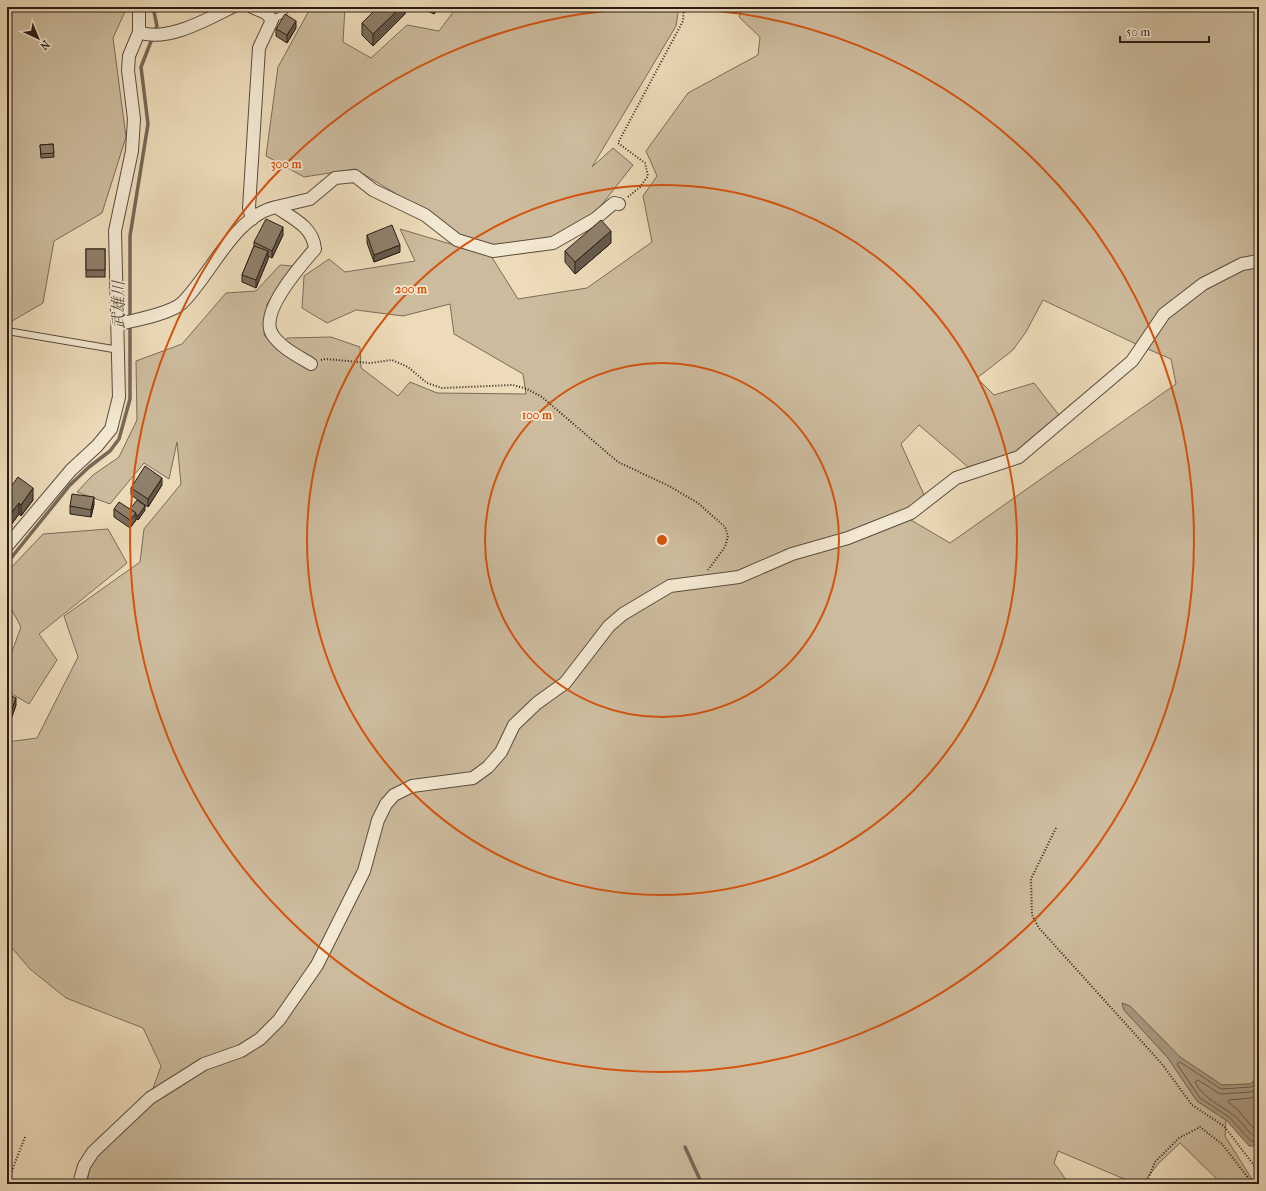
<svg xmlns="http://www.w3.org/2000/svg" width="1266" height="1191" font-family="'IM FELL French Canon','Noto Serif JP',serif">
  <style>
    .green { fill: #ccbb9d; stroke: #7b6c5a; fill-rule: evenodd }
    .water { fill: #ab9a82; stroke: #776857 }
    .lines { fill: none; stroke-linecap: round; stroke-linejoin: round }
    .shore { stroke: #6a5c4c; stroke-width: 1 }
    .stream { stroke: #776857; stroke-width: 3.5 }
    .lane-casing { stroke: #5b4c3f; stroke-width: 8 }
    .street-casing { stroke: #5b4c3f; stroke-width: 14 }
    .path { stroke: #2a1d16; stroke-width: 2; stroke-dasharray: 1 2; stroke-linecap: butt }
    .lane { stroke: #f3e8d2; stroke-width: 6 }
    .street { stroke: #f3e8d2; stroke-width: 12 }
    .wall { fill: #7b6e5c; stroke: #2a1d16 }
    .shaded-wall { fill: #645a4b; stroke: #2a1d16 }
    .building { fill: #8f806b; stroke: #2a1d16 }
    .ring { fill: none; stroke: #d5530d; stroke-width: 2 }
    .labels { text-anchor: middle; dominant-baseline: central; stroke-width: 3.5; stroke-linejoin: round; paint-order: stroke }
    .water-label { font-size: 16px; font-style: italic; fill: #57493c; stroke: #f3e8d2 }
    .centre { fill: #d5530d; stroke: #f3e8d2; stroke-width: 2 }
    .ring-label { font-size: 12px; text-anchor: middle; font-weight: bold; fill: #d5530d; stroke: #f3e8d2; stroke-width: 3.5; stroke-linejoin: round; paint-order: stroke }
  </style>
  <rect width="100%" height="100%" fill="#eddbb9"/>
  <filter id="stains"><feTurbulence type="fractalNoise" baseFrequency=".005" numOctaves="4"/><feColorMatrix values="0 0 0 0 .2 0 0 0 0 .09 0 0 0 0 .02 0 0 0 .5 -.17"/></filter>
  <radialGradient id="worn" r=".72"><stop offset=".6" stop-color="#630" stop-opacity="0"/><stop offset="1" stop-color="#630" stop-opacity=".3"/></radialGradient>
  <!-- green -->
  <g class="green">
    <polygon points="7,7 127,7 113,38 126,137 102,213 54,241 43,303 7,324"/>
    <polygon points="311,7 345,7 343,42 371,58 407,25 439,31 457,7 679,7 676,26 592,167 613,148 633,165 592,217 550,238 493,245 461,238 438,219 355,169 304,177 266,156 278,67"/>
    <path d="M742 7H1259V1077L1250 1084 1222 1085 1180 1057 1130 1006 1122 1003 1124 1010 1168 1058 1197 1101 1226 1120 1225 1136 1255 1184H1222L1180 1143 1159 1163 1142 1184H1136L1058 1151 1054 1163 1069 1184H87L91 1159 145 1111 161 1066 143 1028 66 998 30 969 7 942V742L37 738 78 657 64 616 140 562 144 529 181 484 177 442 169 479 144 463 110 504 77 492 93 475 119 457 137 420 136 361 182 344 226 293 256 291 280 265 293 266 267 304 264 335 278 350 287 338 331 337 360 347 361 368 398 396 410 382 437 393 526 394 523 374 454 334 450 304 403 316 356 310 327 323 302 308 304 276 329 259 345 272 415 261 400 229 491 256 518 299 587 288 652 242 643 196 657 176 646 151 688 93 758 55 760 37 739 17ZM1043 300 1136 344 1171 359 1176 384 950 543 911 520 925 497 901 444 919 425 968 467 1018 453 1059 415 1034 383 994 395 977 378 1013 350 1026 332Z"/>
    <polygon points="108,529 127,563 39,634 57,660 29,704 7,691 7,665 21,627 7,601 7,572 43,534"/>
  </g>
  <!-- water -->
  <polygon class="water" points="1122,1003 1130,1006 1180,1057 1222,1085 1250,1084 1259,1077 1259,1146 1249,1146 1226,1120 1197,1101 1168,1058 1124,1010"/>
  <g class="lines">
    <!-- shore -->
    <g class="shore">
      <polyline points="1259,1082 1251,1087 1221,1089 1180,1062 1177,1064 1200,1098 1229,1117 1251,1141 1259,1142"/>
      <path d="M1259 1088 1251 1092 1220 1094 1198 1080 1195 1082C1204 1101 1227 1107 1241 1122 1246 1128 1251 1137 1259 1137"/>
      <polyline points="1259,1095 1251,1098 1229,1100 1228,1102 1237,1109 1256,1131 1259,1131"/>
    </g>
    <!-- stream -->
    <g class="stream">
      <polyline points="7,563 70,485 89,467 110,451 119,439 130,399 130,236 148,124 141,67 157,26 153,7"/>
      <polyline points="685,1147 702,1184"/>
    </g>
    <!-- lane casing -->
    <g class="lane-casing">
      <g id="lane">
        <polyline points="272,20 283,14 286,7"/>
        <polyline points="7,331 119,350"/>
      </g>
    </g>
    <!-- street casing -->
    <g class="street-casing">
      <g id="street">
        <path d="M139 32C166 43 208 19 232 7"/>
        <polyline points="276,207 310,199 335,178 355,176 373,190 425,215 457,240 493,251 553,243 595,219 614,203 619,204"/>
        <polyline points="252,219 249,208 259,48 272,20 266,13 252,7"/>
        <path d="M119 324C135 320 170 314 182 303 211 275 234 216 276 207 294 219 313 227 315 249 301 265 259 312 272 334 281 348 298 356 311 364"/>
        <polyline points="7,546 71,470 97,446 111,429 119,397 115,231 132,151 134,119 128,70 129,56 139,32 139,7"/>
        <polyline points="79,1184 84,1166 93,1152 150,1098 204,1064 241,1051 260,1039 279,1020 317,965 364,871 378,820 386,804 394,795 412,786 473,778 488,767 501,752 514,725 537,703 565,683 609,626 623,614 670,586 739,577 792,554 848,538 911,513 956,478 1019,457 1132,361 1164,314 1203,284 1242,264 1259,261"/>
      </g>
    </g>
    <!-- path -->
    <g class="path">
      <polyline points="628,197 640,187 648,176 645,163 618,143 683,21 684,7"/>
      <polyline points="321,360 325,359 370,363 392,360 408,367 427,383 442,388 513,385 527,389 542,397 618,462 669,486 698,503 725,527 728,536 725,547 708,570"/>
      <polyline points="1056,828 1031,879 1032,915 1039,928 1162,1064 1192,1105 1224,1126 1259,1172"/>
      <polyline points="7,1175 11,1173 25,1137"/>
      <polyline points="1146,1184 1155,1162 1179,1138 1200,1127 1222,1144 1253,1184"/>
    </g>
    <!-- lane -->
    <use href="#lane" class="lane"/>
    <!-- street -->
    <use href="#street" class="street"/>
  </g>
  <!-- wall -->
  <g class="wall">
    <polygon points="405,7 405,14 373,46 362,35 362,23"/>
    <polygon points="420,7 438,7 434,14"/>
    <polygon points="296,28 287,43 276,36 276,29"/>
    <polygon points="53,144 54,157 41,158 40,145"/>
    <polygon points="283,235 272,258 268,256 268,259 256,288 242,282 242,275 254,246 254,242"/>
    <polygon points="367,235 400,252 374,262 367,243"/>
    <polygon points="611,243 575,274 565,262 565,251"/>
    <rect x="86" y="249" width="19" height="28"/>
    <polygon points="162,485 148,507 131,495 131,488"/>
    <polygon points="7,492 33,500 21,516 19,514 8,529 7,528"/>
    <polygon points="94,504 91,517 70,514 70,506"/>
    <polygon points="114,509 130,509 145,510 138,520 136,518 136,520 130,528 114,517"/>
    <polygon points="7,694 16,705 10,722 7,721"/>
  </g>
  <!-- shaded-wall -->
  <g class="shaded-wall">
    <polygon points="401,7 405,7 405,14 373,46 373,34"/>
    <polygon points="434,7 438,7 434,14"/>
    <polygon points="296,21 296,28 287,43 287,35"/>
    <polygon points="283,227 283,235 272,258 272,251"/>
    <polygon points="611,231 611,243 575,274 575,262"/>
    <polygon points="400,245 400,252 374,262 374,255"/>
    <polygon points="268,251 268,259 256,288 256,280"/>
    <polygon points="162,478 162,485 148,507 148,499"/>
    <polygon points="33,488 33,500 21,516 21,505"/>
    <polygon points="94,497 94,504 91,517 91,510"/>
    <polygon points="19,503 19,514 8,529 8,517"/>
    <polygon points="145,506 145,510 138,520 138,516"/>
    <polygon points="136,513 136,520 130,528 130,520"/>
    <polygon points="10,619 10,630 7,636 7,624"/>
    <polygon points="16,698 16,705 10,722 10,715"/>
  </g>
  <!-- building -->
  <g class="building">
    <polygon points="378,7 401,7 373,34 362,23"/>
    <polygon points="285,14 296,21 287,35 276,29"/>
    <polygon points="53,144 54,153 41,154 40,145"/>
    <polygon points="266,219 283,227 272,251 254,242"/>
    <polygon points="601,220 611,231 575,262 565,251"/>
    <polygon points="392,225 400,245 374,255 367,235"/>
    <polygon points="254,246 268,251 256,280 242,275"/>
    <rect x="86" y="249" width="19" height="21"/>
    <polygon points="145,466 162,478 148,499 131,488"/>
    <polygon points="18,477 33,488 21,505 19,503 8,517 7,517 7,492"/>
    <polygon points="72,494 94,497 91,510 70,506"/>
    <polygon points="137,500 145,506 138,516 136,515 136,513 130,509"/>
    <polygon points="119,502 136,513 130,520 114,509"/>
    <polygon points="7,617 10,619 7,624"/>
    <polygon points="7,694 16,698 10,715 7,714"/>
  </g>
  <!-- distance rings -->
  <g class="ring">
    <circle cx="662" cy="540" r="177"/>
    <circle cx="662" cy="540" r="355"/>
    <circle cx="662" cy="540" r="532"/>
  </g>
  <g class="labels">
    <!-- water labels -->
    <g class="water-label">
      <text transform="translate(118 305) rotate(-90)">武雄川</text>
    </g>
  </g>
  <circle cx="662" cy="540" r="6" class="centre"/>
  <g class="ring-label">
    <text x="286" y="168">300 m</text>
    <text x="411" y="293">200 m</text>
    <text x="537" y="419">100 m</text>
  </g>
  <!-- margin -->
  <rect width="1266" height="1191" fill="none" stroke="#eddbb9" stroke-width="24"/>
  <rect x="8" y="8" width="1250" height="1175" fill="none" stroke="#2a1d16" stroke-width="2"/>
  <rect x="12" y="12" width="1242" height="1167" fill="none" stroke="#2a1d16"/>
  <!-- north arrow -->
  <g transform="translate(38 38) rotate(136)" stroke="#f3e8d2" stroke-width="3" paint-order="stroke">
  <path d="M0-3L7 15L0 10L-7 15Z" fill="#2a1d16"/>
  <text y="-6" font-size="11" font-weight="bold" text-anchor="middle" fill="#2a1d16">N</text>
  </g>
  <!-- scale -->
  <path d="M1120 36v6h89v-6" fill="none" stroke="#2a1d16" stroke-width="2"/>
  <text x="1126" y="36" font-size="12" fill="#2a1d16" stroke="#f3e8d2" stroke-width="3" paint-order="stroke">50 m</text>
  <rect width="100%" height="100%" filter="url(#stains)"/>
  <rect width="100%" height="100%" fill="url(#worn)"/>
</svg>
